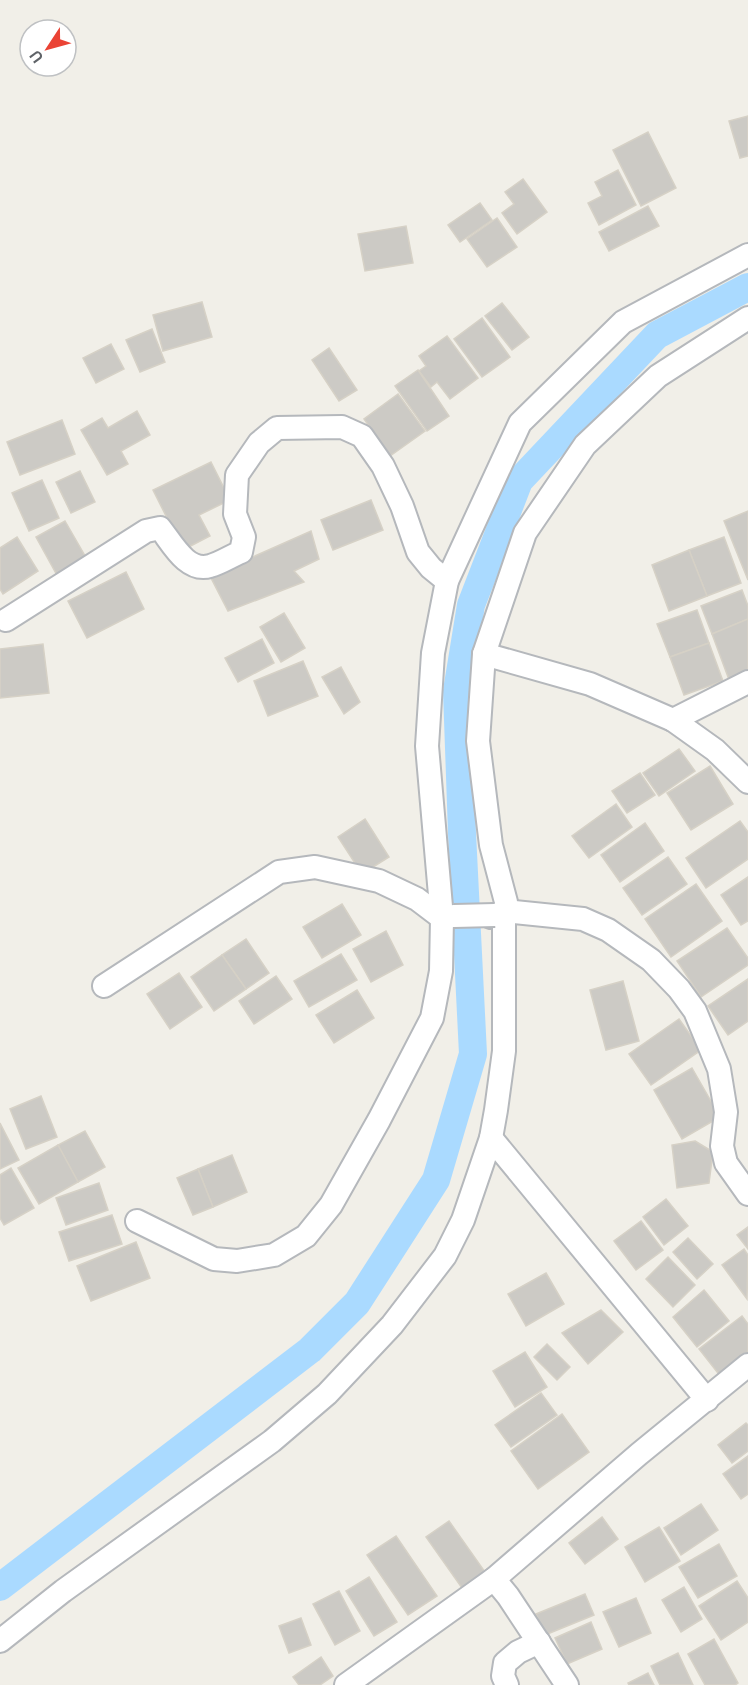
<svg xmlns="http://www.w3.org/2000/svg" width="748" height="1685" font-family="'Space Grotesk',sans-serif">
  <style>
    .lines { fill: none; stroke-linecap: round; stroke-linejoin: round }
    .canal { stroke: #aadaff; stroke-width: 28 }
    .building { fill: #cccac5; stroke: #d6d1c6; stroke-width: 1.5 }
    .minor-casing { stroke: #b5b8bc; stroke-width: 26 }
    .minor { stroke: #fff; stroke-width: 22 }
    .minor-bridge-casing { stroke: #b5b8bc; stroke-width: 26; stroke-linecap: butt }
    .minor-bridge { stroke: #fff; stroke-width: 22 }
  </style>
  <rect width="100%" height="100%" fill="#f1efe8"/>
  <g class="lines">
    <!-- canal -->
    <polyline class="canal" points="0,1587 310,1350 357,1303 436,1180 473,1054 462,833 457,691 471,605 519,481 657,335 748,287"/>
  </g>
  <!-- building -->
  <g class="building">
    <polygon points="748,116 748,156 740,158 729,121"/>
    <polygon points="648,132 676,188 641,206 613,150"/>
    <polygon points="618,170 636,205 599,225 588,203 602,196 595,182"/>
    <polygon points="523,179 547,212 517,234 502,213 514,204 505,192"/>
    <polygon points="480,203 492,220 460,242 448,225"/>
    <polygon points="648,206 659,226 609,251 599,232"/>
    <polygon points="497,218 517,247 487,267 467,239"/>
    <polygon points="406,226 413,263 365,271 358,234"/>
    <polygon points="202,302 212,337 163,351 153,315"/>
    <polygon points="502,303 529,337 512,350 485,316"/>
    <polygon points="482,318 510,357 482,377 454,339"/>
    <polygon points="152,329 165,362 140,372 126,340"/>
    <polygon points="447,336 478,378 450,399 437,382 431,387 419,371 426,366 419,356"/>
    <polygon points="111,344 124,369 96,383 83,358"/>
    <polygon points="329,348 357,390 339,401 312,360"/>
    <polygon points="418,370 449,416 427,431 395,386"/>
    <polygon points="398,394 425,431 390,456 364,419"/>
    <polygon points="137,411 150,435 121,451 128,464 107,475 81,430 102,418 108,428"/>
    <polygon points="62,420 75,454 20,475 7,442"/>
    <polygon points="211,462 230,500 199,515 210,536 183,550 153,490"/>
    <polygon points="80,471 95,502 71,513 56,482"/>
    <polygon points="42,480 59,518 29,531 12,493"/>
    <polygon points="371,500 383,530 333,550 321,520"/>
    <polygon points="748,511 748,580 724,521"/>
    <polygon points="65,521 88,561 58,577 36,537"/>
    <polygon points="311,531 319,559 294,571 304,582 228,611 210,576"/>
    <polygon points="17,537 38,571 3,594 0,589 0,548"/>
    <polygon points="724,537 741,583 707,596 689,550"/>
    <polygon points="689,550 707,596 669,611 652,565"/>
    <polygon points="126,572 144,609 87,638 68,601"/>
    <polygon points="742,590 748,606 748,619 712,634 701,606"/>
    <polygon points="697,610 709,643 670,657 657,624"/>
    <polygon points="284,613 305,648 281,662 260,627"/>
    <polygon points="748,619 748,679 731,685 712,634"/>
    <polygon points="262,639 274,663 238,682 225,658"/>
    <polygon points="709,643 723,681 684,695 670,657"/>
    <polygon points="43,644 49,693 0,698 0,649"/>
    <polygon points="303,661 318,696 268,716 254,681"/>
    <polygon points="341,667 360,702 344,714 322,677"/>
    <polygon points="679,749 695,771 659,796 643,773"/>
    <polygon points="710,766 733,804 691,830 667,793"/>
    <polygon points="640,773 655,795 627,813 612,791"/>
    <polygon points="616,804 632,827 589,858 572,836"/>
    <polygon points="365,819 389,857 362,874 338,837"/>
    <polygon points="740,821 748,832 748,859 706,888 686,858"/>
    <polygon points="645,823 664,851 620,882 601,855"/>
    <polygon points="668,857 687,884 642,915 623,888"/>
    <polygon points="748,877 748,921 741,925 721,895"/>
    <polygon points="696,884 722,921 671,957 645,919"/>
    <polygon points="342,904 361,935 322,958 303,927"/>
    <polygon points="727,928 748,958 748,965 701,997 677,961"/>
    <polygon points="386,931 403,965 371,982 353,949"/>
    <polygon points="246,939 269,973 246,989 222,955"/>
    <polygon points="341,954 357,980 309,1007 294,981"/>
    <polygon points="222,955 246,989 214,1011 191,977"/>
    <polygon points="179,973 202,1007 170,1029 147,994"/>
    <polygon points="276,976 292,999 254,1024 239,1001"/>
    <polygon points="748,979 748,1021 728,1035 708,1006"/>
    <polygon points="623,981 639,1041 606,1050 590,990"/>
    <polygon points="357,990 374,1018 334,1043 316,1015"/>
    <polygon points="679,1019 701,1050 651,1085 629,1054"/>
    <polygon points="692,1068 720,1117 682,1139 654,1090"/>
    <polygon points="41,1096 57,1137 26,1149 10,1109"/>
    <polygon points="0,1123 19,1160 0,1169"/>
    <polygon points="85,1131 105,1167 78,1182 58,1145"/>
    <polygon points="695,1141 713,1152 709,1183 677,1188 672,1145"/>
    <polygon points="58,1145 78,1182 39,1204 18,1168"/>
    <polygon points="232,1155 247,1192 213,1207 198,1169"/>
    <polygon points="11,1168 34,1208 4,1225 0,1218 0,1175"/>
    <polygon points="198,1169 213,1207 193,1215 177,1178"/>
    <polygon points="99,1183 108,1210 66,1225 56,1198"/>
    <polygon points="666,1199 688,1226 664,1245 643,1217"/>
    <polygon points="112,1215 122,1244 69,1261 59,1232"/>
    <polygon points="641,1221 663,1250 636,1270 614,1241"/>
    <polygon points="748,1227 748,1249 737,1235"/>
    <polygon points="688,1238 713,1264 697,1279 673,1252"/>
    <polygon points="136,1242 150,1278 91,1301 77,1266"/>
    <polygon points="744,1249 748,1255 747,1299 722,1265"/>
    <polygon points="668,1257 695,1285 673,1307 646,1279"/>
    <polygon points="546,1273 564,1304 526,1326 508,1294"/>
    <polygon points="704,1290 729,1321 697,1347 673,1317"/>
    <polygon points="601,1310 623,1332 588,1364 562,1333"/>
    <polygon points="742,1316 748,1324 748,1357 721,1377 699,1349"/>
    <polygon points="547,1344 570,1367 557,1380 534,1357"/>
    <polygon points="525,1352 547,1387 515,1407 493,1371"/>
    <polygon points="541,1393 557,1415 511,1447 495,1425"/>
    <polygon points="562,1414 589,1452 538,1489 511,1451"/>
    <polygon points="746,1423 748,1425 748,1451 732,1463 718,1445"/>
    <polygon points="748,1456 748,1494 741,1499 723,1474"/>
    <polygon points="701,1504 718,1530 681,1555 664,1528"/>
    <polygon points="602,1517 618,1539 585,1564 569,1543"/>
    <polygon points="449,1521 485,1572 462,1588 426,1537"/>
    <polygon points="659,1527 680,1561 645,1582 625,1547"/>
    <polygon points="396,1536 437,1596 408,1615 367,1555"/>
    <polygon points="719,1544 737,1576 698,1598 679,1567"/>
    <polygon points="369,1577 397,1622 374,1636 346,1591"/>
    <polygon points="737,1581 748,1598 748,1622 721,1640 699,1606"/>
    <polygon points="684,1587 702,1619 681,1632 662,1600"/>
    <polygon points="339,1591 360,1631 335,1645 313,1604"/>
    <polygon points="585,1594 594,1615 545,1635 536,1614"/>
    <polygon points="636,1598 651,1633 619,1647 603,1612"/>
    <polygon points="301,1618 311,1645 289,1653 279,1626"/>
    <polygon points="591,1622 602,1649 567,1664 555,1638"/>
    <polygon points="714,1639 738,1683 735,1685 705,1685 688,1654"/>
    <polygon points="678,1653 693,1685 660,1685 651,1666"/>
    <polygon points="321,1657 333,1676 320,1685 299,1685 293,1677"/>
    <polygon points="648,1673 654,1685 629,1685 628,1683"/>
  </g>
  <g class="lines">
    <!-- minor casing -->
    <g class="minor-casing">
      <g id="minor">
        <path d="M6 620 146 531 160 528C172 543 187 573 210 566 221 563 231 556 241 552L244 537 235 514 237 475 259 443 277 428 342 427 362 436 383 466 402 506 418 552 431 568 447 581"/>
        <polyline points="484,654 590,684 673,720 715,750 748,782"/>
        <polyline points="673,720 748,682"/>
        <polyline points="495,915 504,911 506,902 491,845 478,741 484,654 525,533 585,445 658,376 748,318"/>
        <polyline points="491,917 504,911 583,919 608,930 651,960 679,989 695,1011 719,1069 726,1112 722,1146 726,1163 748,1194"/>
        <polyline points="104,986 279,872 315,867 379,881 417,899 442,918 449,917"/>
        <polyline points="491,1138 707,1400"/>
        <polyline points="137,1221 214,1259 237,1261 274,1255 306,1236 331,1205 379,1120 432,1018 441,971 442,918 427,746 433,653 447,581 520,423 623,322 748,255"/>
        <polyline points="494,1579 508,1596 567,1685"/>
        <polyline points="0,1641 63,1591 272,1441 327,1394 392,1325 445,1256 463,1220 491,1138 496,1110 504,1051 504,911"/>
        <polyline points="346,1685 494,1579 639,1454 748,1365"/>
        <polyline points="507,1685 503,1676 505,1663 518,1652 539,1642"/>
      </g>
    </g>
    <!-- minor -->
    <use href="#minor" class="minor"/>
    <!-- minor-bridge casing -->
    <g class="minor-bridge-casing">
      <polyline id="minor-bridge" points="454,916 495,915"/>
    </g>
    <!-- minor-bridge -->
    <use href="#minor-bridge" class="minor-bridge"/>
  </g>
  <!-- north arrow -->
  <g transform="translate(48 48) rotate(234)"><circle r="28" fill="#ffffff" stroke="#bfc1c3" stroke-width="1.5"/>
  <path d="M0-4.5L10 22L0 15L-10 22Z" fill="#ea4335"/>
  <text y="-9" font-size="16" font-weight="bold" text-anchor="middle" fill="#5f6368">U</text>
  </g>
</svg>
